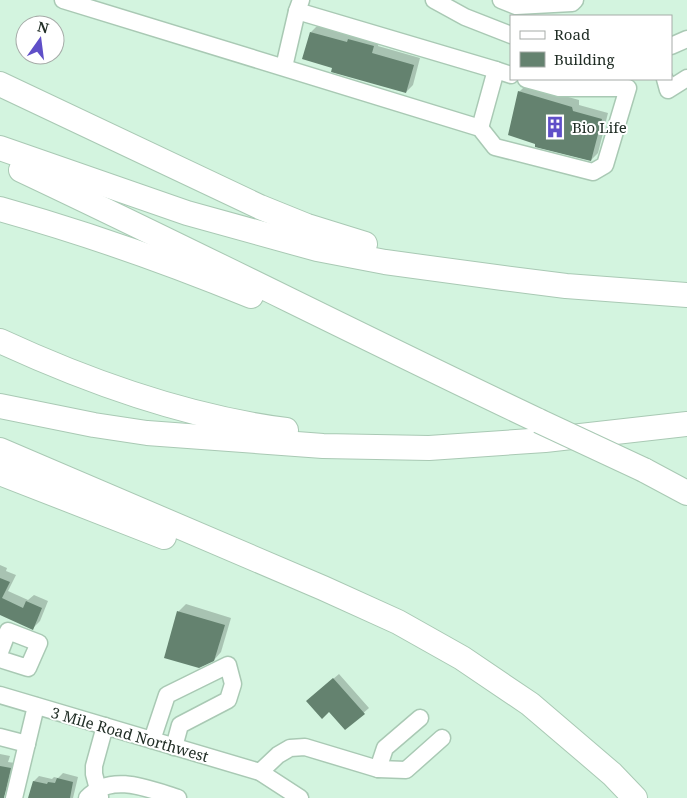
<svg xmlns="http://www.w3.org/2000/svg" width="687" height="798" font-family="'Noto Serif',serif">
  <style>
    .shadow { fill: #0003 }
    .building { fill: #64826f }
    .lines { fill: none; stroke-linecap: round; stroke-linejoin: round }
    .minor-casing { stroke: #a9c9b4; stroke-width: 19 }
    .highway-casing { stroke: #a9c9b4; stroke-width: 26 }
    .minor { stroke: #fff; stroke-width: 16 }
    .highway { stroke: #fff; stroke-width: 24 }
    .highway-bridge-casing { stroke: #a9c9b4; stroke-width: 26; stroke-linecap: butt }
    .highway-bridge { stroke: #fff; stroke-width: 24 }
    .labels { text-anchor: middle; dominant-baseline: central; stroke-width: 4; stroke-linejoin: round; paint-order: stroke }
    .poi-label { font-size: 15px; fill: #212e26; stroke: #fff; text-anchor: start }
    .street-label { font-size: 15px; fill: #212e26; stroke: #fff }
  </style>
  <rect width="100%" height="100%" fill="#d3f4df"/>
  <!-- shadow -->
  <g class="shadow">
    <polygon points="318,25 380,39 378,46 420,58 413,85 406,92 333,67 311,32"/>
    <polygon points="526,85 579,100 579,105 608,113 598,153 591,160 519,92"/>
    <polygon points="0,565 7,568 6,571 16,575 8,591 28,600 34,595 48,601 40,621 33,628 0,614"/>
    <polygon points="186,604 231,618 221,652 214,660 165,657 179,611"/>
    <polygon points="339,674 369,708 345,729 329,710 313,696"/>
    <polygon points="0,754 10,756 8,762 15,763 9,789 4,794 0,793"/>
    <polygon points="63,773 78,777 73,798 30,798 34,781 39,776 52,779 54,777 58,778"/>
  </g>
  <!-- building -->
  <g class="building">
    <polygon points="310,32 347,42 348,39 374,46 372,53 414,65 406,93 331,72 332,68 302,59"/>
    <polygon points="518,91 572,107 573,111 602,119 591,161 535,147 535,144 508,135"/>
    <polygon points="0,578 10,582 2,598 23,608 26,601 42,608 33,630 0,615"/>
    <polygon points="177,611 225,625 214,661 199,668 164,658"/>
    <polygon points="333,678 365,714 345,730 329,712 322,719 306,701"/>
    <polygon points="0,766 11,768 4,798 0,798"/>
    <polygon points="57,778 73,782 70,798 28,798 33,781 47,784 48,782 55,783"/>
  </g>
  <g class="lines">
    <!-- minor casing -->
    <g class="minor-casing">
      <g id="minor">
        <polyline points="63,0 480,128 495,147 593,172 605,165 628,88 559,88 526,79"/>
        <polyline points="434,0 465,17 511,35"/>
        <polyline points="501,0 516,6 572,3 575,0"/>
        <polyline points="297,11 496,70"/>
        <polyline points="671,46 687,39"/>
        <polyline points="284,67 297,11 301,0"/>
        <polyline points="665,79 668,90 687,78"/>
        <polyline points="480,128 496,70 511,75"/>
        <polyline points="0,652 8,631 39,643 28,668 0,659"/>
        <polyline points="0,695 260,772 300,798"/>
        <polyline points="0,737 27,744"/>
        <polyline points="152,740 167,695 228,665 233,684 228,700 180,725 174,747"/>
        <polyline points="378,769 385,748 420,718"/>
        <polyline points="260,772 278,755 290,748 305,747 378,769 406,770 442,738"/>
        <polyline points="100,797 94,774 94,766 105,726"/>
        <polyline points="14,798 36,706"/>
        <path d="M87 798C111 772 149 789 178 798"/>
      </g>
    </g>
    <!-- highway casing -->
    <g class="highway-casing">
      <g id="highway">
        <polyline points="0,84 260,207 307,226 365,244"/>
        <polyline points="0,148 187,213 317,249 385,262 503,278 566,286 687,295"/>
        <path d="M21 170C195 252 366 339 539 421"/>
        <path d="M0 209C86 233 168 262 251 296"/>
        <path d="M0 341C91 383 186 417 286 430"/>
        <polyline points="0,406 94,425 147,433 323,446 429,448 545,440 687,424"/>
        <polyline points="0,450 323,588 398,622 462,658 530,704 612,774 635,798"/>
        <polyline points="644,470 687,493"/>
        <polyline points="0,473 164,537"/>
      </g>
    </g>
    <!-- minor -->
    <use href="#minor" class="minor"/>
    <!-- highway -->
    <use href="#highway" class="highway"/>
    <!-- highway-bridge casing -->
    <g class="highway-bridge-casing">
      <polyline id="highway-bridge" points="539,421 644,470"/>
    </g>
    <!-- highway-bridge -->
    <use href="#highway-bridge" class="highway-bridge"/>
  </g>
  <!-- icons -->
  <defs>
    <g id="building-bare" transform="scale(1.725)"><path d="M-4-6H4V6H1V3H-1V6H-4ZM-2.5-4.3h1.7v1.8h-1.7ZM.8-4.3h1.7v1.8H.8ZM-2.5-1h1.7V.8h-1.7ZM.8-1h1.7V.8H.8Z" fill="#5f4fc8" stroke="#fff" stroke-width="2.5" paint-order="stroke"/></g>
  </defs>
  <g fill-rule="evenodd">
    <use href="#building-bare" x="555" y="127"/>
  </g>
  <g class="labels">
    <!-- poi labels -->
    <g class="poi-label">
      <text x="572" y="127">Bio Life</text>
    </g>
    <!-- street labels -->
    <g class="street-label">
      <text transform="translate(130 734) rotate(16)">3 Mile Road Northwest</text>
    </g>
  </g>
  <!-- legend -->
  <rect x="510" y="15" width="162" height="65" fill="#ffffff" stroke="#a6aba8"/>
  <rect x="520" y="31" width="25" height="8" fill="#ffffff" stroke="#a6aba8"/>
  <text x="554" y="40" font-size="15" fill="#212e26">Road</text>
  <rect x="520" y="52" width="25" height="15" fill="#64826f" stroke="#a6aba8"/>
  <text x="554" y="65" font-size="15" fill="#212e26">Building</text>
  <!-- north arrow -->
  <g transform="translate(40 40) rotate(14)"><circle r="24" fill="#ffffff" stroke="#a6aba8"/>
  <path d="M0-4L9 19L0 12L-9 19Z" fill="#5f4fc8"/>
  <text y="-8" font-size="14" font-weight="bold" text-anchor="middle" fill="#212e26">N</text>
  </g>
</svg>
